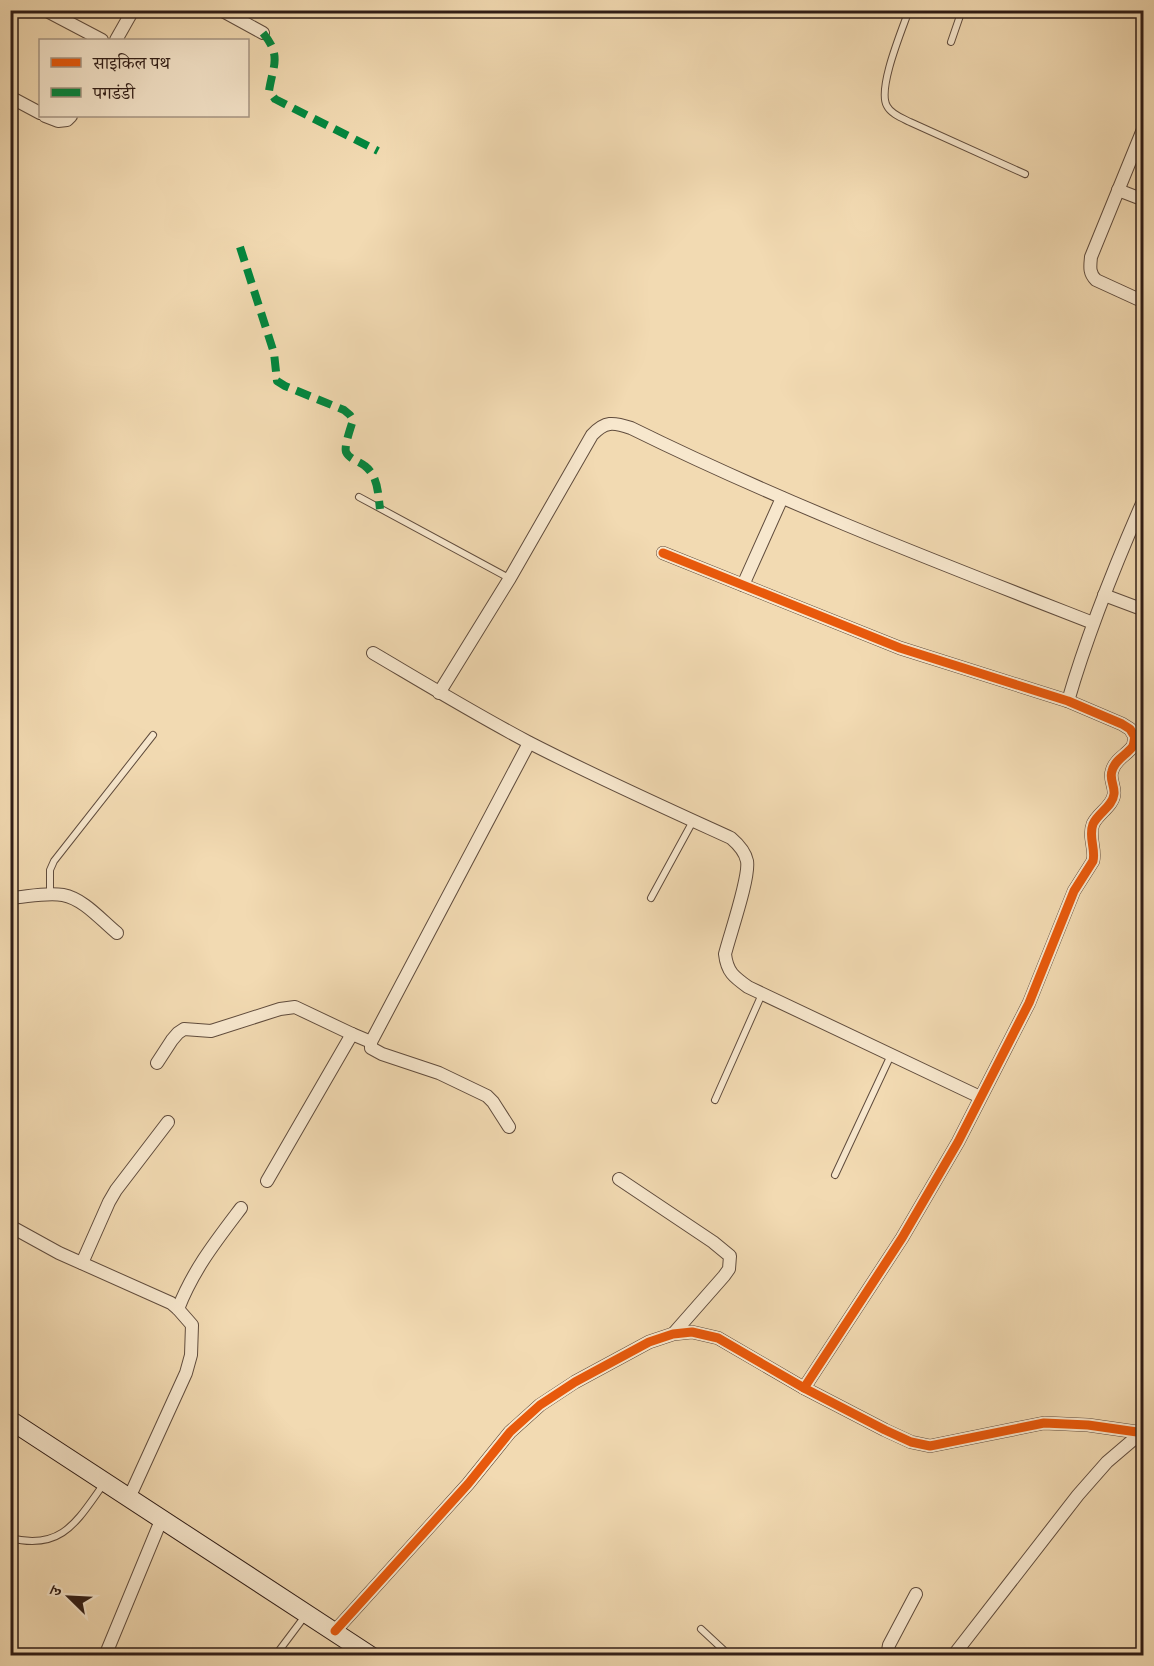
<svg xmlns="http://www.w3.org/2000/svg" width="1154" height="1666" font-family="'Sorts Mill Goudy','Noto Serif Devanagari',serif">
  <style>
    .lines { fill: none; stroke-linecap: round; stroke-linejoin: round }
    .lane-casing { stroke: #604c3d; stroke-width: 8 }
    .street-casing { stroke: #604c3d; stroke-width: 14 }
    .secondary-casing { stroke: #2f1c16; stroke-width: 20 }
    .lane { stroke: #f7e7cd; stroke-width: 6 }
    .street { stroke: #f7e7cd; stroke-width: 12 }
    .secondary { stroke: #f7e7cd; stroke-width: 18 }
    .quiet { stroke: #00873e; stroke-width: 8; stroke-dasharray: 15 8; stroke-linecap: butt }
    .cycleway-casing { stroke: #f7e7cd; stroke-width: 13 }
    .cycleway { stroke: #e8590c; stroke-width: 9 }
  </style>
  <rect width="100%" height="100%" fill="#f2dab2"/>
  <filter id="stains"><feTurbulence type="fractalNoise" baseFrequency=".00333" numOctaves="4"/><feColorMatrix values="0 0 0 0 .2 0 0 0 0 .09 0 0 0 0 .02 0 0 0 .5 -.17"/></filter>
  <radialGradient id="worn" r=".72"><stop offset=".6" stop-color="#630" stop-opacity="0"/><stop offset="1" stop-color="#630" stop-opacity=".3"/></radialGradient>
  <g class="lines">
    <!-- lane casing -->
    <g class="lane-casing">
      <g id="lane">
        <path d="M909 10C902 30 877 89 887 106 891 114 902 118 910 122L1025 174"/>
        <polyline points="951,42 962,10"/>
        <polyline points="359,497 509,578"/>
        <polyline points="50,894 50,870 54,861 153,735"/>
        <polyline points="651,898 693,821"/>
        <polyline points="715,1100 762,994"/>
        <polyline points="835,1175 891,1055"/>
        <path d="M10 1538C62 1551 77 1521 103 1485"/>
        <polyline points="701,1629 730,1656"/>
        <polyline points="275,1656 305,1616"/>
      </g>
    </g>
    <!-- street casing -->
    <g class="street-casing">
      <g id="street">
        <polyline points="45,10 102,40"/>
        <polyline points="221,10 263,33"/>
        <polyline points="116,40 133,10"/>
        <polyline points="10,97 40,113"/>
        <polyline points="45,116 58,121 67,120 71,116"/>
        <path d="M1144 127 1091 257C1090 267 1089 273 1096 280L1144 302"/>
        <polyline points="1118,190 1144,200"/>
        <path d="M663 553 900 648 1068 701 1122 724 1130 729 1135 737C1134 740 1134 743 1133 746 1127 755 1115 759 1112 771 1109 779 1115 786 1114 794 1113 806 1098 813 1093 824 1088 837 1096 849 1093 861L1074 891 1029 1003 958 1142 902 1238 804 1388"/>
        <polyline points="743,585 782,498"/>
        <polyline points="1104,595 1144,610"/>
        <path d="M373 653C424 683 475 714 528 742 594 776 663 807 731 838 738 844 745 851 747 861 750 877 730 934 725 954 727 972 734 977 748 987L980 1097"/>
        <path d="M439 693 510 578 592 435C605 421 613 422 631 428 781 502 937 562 1093 623"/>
        <path d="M1068 701C1088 632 1115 565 1144 499"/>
        <path d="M10 898C27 897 46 892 63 895 84 899 101 920 117 933"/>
        <polyline points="371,1042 371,1048 382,1054 439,1073 487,1096 493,1102 509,1127"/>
        <polyline points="157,1063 172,1040 178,1033 184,1029 211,1031 280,1009 295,1007 352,1034"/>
        <polyline points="619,1179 713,1242 730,1256 729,1269 724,1276 673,1334"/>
        <polyline points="267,1181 352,1034 371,1042 529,743"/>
        <polyline points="10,1226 59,1253 171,1303 178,1309 192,1325 191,1355 186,1373 129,1498"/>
        <polyline points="82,1263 109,1202 116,1190 168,1122"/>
        <path d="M178 1309C193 1270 216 1241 241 1208"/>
        <polyline points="335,1631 468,1484 510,1432 540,1405 575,1382 649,1342 673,1334 692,1332 718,1338 804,1388 885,1430 911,1442 930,1446 1044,1423 1088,1425 1144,1433"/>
        <polyline points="105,1656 162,1518"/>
        <polyline points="887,1656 889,1645 916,1594"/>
        <polyline points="953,1656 1078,1495 1107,1462 1141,1433"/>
      </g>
    </g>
    <!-- secondary casing -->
    <g class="secondary-casing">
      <polyline id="secondary" points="10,1420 371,1656"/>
    </g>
    <!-- lane -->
    <use href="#lane" class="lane"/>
    <!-- street -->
    <use href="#street" class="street"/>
    <!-- secondary -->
    <use href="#secondary" class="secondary"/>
    <!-- quiet -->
    <g class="quiet">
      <path d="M263 33C282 56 273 65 269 91L275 99 378 151"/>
      <path d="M240 247 274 353 277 381 285 386 344 410 350 415 353 420C351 427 344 446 346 452 349 459 359 461 365 466 378 476 378 493 380 509"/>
    </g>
    <!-- cycleway casing -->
    <g class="cycleway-casing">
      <g id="cycleway">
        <path d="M663 553 900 648 1068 701 1122 724 1130 729 1135 737C1134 740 1134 743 1133 746 1127 755 1115 759 1112 771 1109 779 1115 786 1114 794 1113 806 1098 813 1093 824 1088 837 1096 849 1093 861L1074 891 1029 1003 958 1142 902 1238 804 1388"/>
        <polyline points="335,1631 468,1484 510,1432 540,1405 575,1382 649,1342 673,1334 692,1332 718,1338 804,1388 885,1430 911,1442 930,1446 1044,1423 1088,1425 1144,1433"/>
      </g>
    </g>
    <!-- cycleway -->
    <use href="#cycleway" class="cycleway"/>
  </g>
  <!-- margin -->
  <rect width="1154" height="1666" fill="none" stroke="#f2dab2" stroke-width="36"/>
  <rect x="12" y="12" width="1130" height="1642" fill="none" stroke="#2f1c16" stroke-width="3"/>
  <rect x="18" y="18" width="1118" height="1630" fill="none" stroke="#2f1c16" stroke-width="1.5"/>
  <!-- legend -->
  <rect x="39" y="39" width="210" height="78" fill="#f7e7cd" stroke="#a79684" stroke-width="1.5"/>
  <rect x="51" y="58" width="30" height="9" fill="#e8590c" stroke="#a79684" stroke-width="1.5"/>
  <text x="93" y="69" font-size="18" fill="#2f1c16">साइकिल पथ</text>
  <rect x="51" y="88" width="30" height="9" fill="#00873e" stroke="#a79684" stroke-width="1.5"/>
  <text x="93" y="99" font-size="18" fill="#2f1c16">पगडंडी</text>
  <!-- north arrow -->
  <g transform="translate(69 1597) rotate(294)" stroke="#f7e7cd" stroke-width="4.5" paint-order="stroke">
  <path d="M0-4.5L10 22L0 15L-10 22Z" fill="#2f1c16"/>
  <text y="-9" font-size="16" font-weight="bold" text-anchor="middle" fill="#2f1c16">उ</text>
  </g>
  <rect width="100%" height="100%" filter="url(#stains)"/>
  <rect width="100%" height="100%" fill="url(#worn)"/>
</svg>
